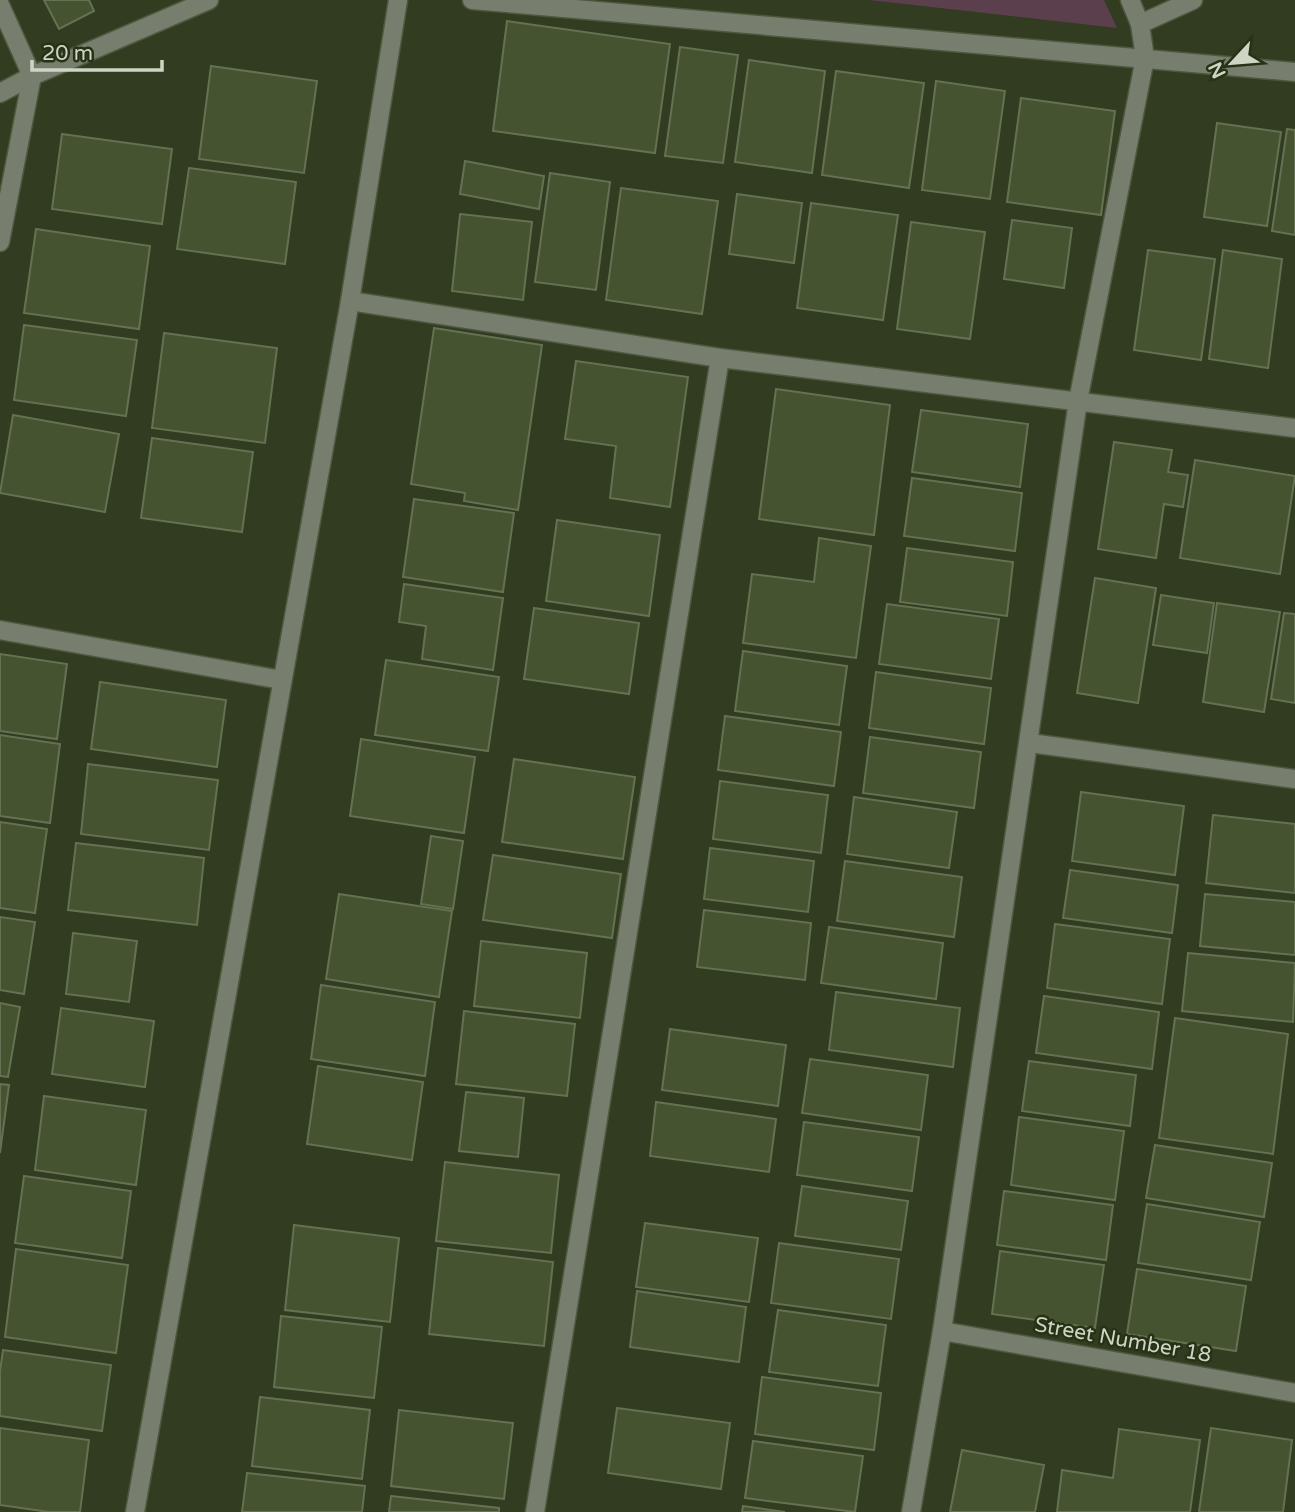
<svg xmlns="http://www.w3.org/2000/svg" width="1295" height="1512" font-family="'Varela Round',sans-serif">
  <style>
    .green { fill: #5c3f4c }
    .building { fill: #465330; stroke: #657152; stroke-width: 2 }
    .lines { fill: none; stroke-linecap: round; stroke-linejoin: round }
    .minor-casing { stroke: #4d583e; stroke-width: 21 }
    .minor { stroke: #777e6e; stroke-width: 18 }
    .labels { text-anchor: middle; dominant-baseline: central; stroke-width: 5; stroke-linejoin: round; paint-order: stroke }
    .street-label { font-size: 21px; fill: #ced5c4; stroke: #273116 }
  </style>
  <rect width="100%" height="100%" fill="#313c20"/>
  <!-- green -->
  <polygon class="green" points="869,0 1104,0 1117,28"/>
  <!-- building -->
  <g class="building">
    <polygon points="44,0 89,0 94,11 59,29"/>
    <polygon points="507,21 670,44 655,153 493,131"/>
    <polygon points="680,47 738,55 723,163 665,156"/>
    <polygon points="749,60 825,71 812,173 735,162"/>
    <polygon points="211,66 317,81 304,173 199,159"/>
    <polygon points="836,71 924,83 909,188 822,175"/>
    <polygon points="936,81 1005,91 990,199 922,190"/>
    <polygon points="1021,98 1115,111 1101,215 1007,202"/>
    <polygon points="1217,123 1281,132 1267,226 1204,217"/>
    <polygon points="1287,129 1295,130 1295,235 1272,231"/>
    <polygon points="62,134 172,149 162,224 52,209"/>
    <polygon points="465,161 544,176 539,209 460,194"/>
    <polygon points="189,168 296,182 285,264 177,249"/>
    <polygon points="550,173 610,182 596,290 535,282"/>
    <polygon points="621,188 718,201 702,314 606,300"/>
    <polygon points="737,194 802,203 794,263 729,254"/>
    <polygon points="811,203 898,215 883,320 797,308"/>
    <polygon points="460,214 532,222 523,300 452,291"/>
    <polygon points="1012,220 1072,228 1064,288 1004,279"/>
    <polygon points="911,222 985,232 970,339 897,329"/>
    <polygon points="36,229 150,246 139,329 24,313"/>
    <polygon points="1148,250 1215,259 1201,360 1134,350"/>
    <polygon points="1223,250 1282,259 1268,368 1209,359"/>
    <polygon points="24,325 137,340 126,416 14,400"/>
    <polygon points="434,328 542,345 518,510 464,501 465,493 411,484"/>
    <polygon points="164,333 277,348 265,443 152,428"/>
    <polygon points="576,361 688,377 670,507 610,498 616,446 565,439"/>
    <polygon points="776,389 890,405 874,535 759,519"/>
    <polygon points="921,410 1028,424 1020,487 912,472"/>
    <polygon points="13,415 119,434 105,512 0,493"/>
    <polygon points="152,438 253,452 242,532 141,518"/>
    <polygon points="1114,442 1172,450 1168,472 1188,475 1183,507 1164,504 1156,558 1098,549"/>
    <polygon points="1195,460 1295,476 1280,574 1180,558"/>
    <polygon points="912,478 1022,493 1015,551 904,536"/>
    <polygon points="414,499 514,513 503,592 403,577"/>
    <polygon points="557,520 660,535 649,616 546,601"/>
    <polygon points="819,538 871,546 856,658 743,643 752,574 814,582"/>
    <polygon points="907,548 1013,562 1007,616 900,602"/>
    <polygon points="1095,578 1156,588 1138,703 1077,693"/>
    <polygon points="404,584 503,598 493,670 422,659 426,626 399,622"/>
    <polygon points="1161,595 1214,603 1207,653 1153,645"/>
    <polygon points="1217,603 1280,612 1264,712 1203,702"/>
    <polygon points="887,604 999,619 991,679 879,664"/>
    <polygon points="534,608 639,623 629,694 524,679"/>
    <polygon points="1284,613 1295,614 1295,703 1271,699"/>
    <polygon points="743,651 847,666 839,725 735,711"/>
    <polygon points="0,654 67,664 57,739 0,731"/>
    <polygon points="386,660 499,677 488,751 375,735"/>
    <polygon points="876,672 991,688 984,744 869,728"/>
    <polygon points="100,682 226,700 217,767 91,749"/>
    <polygon points="725,716 841,732 834,786 718,770"/>
    <polygon points="0,735 60,744 50,823 0,816"/>
    <polygon points="870,737 981,752 974,808 863,793"/>
    <polygon points="361,739 475,757 464,833 350,816"/>
    <polygon points="514,759 635,777 623,859 502,842"/>
    <polygon points="88,764 218,780 209,850 81,834"/>
    <polygon points="720,781 828,795 821,853 713,839"/>
    <polygon points="1081,792 1184,806 1175,875 1072,861"/>
    <polygon points="854,797 957,812 949,868 847,854"/>
    <polygon points="1213,815 1295,824 1295,893 1206,883"/>
    <polygon points="0,822 47,829 35,913 0,908"/>
    <polygon points="431,836 463,841 453,909 421,904"/>
    <polygon points="76,843 204,858 197,925 68,910"/>
    <polygon points="710,848 814,861 808,912 704,899"/>
    <polygon points="493,855 621,874 612,938 483,920"/>
    <polygon points="845,861 962,877 954,937 837,921"/>
    <polygon points="1070,870 1178,885 1172,933 1063,918"/>
    <polygon points="339,894 452,911 439,997 326,979"/>
    <polygon points="1205,894 1295,902 1295,955 1200,946"/>
    <polygon points="704,910 811,923 805,980 697,967"/>
    <polygon points="0,917 35,922 24,994 0,990"/>
    <polygon points="1055,924 1170,939 1162,1004 1047,988"/>
    <polygon points="829,927 943,943 936,999 821,983"/>
    <polygon points="73,933 137,941 129,1002 66,994"/>
    <polygon points="481,941 587,953 580,1018 474,1006"/>
    <polygon points="1188,953 1295,963 1293,1022 1182,1011"/>
    <polygon points="321,985 435,1002 425,1076 311,1059"/>
    <polygon points="836,992 960,1008 953,1067 829,1050"/>
    <polygon points="1044,996 1159,1012 1152,1069 1036,1053"/>
    <polygon points="0,1003 20,1007 8,1077 0,1076"/>
    <polygon points="61,1008 154,1021 145,1087 52,1074"/>
    <polygon points="464,1011 575,1024 567,1096 456,1084"/>
    <polygon points="1175,1018 1288,1034 1273,1154 1159,1138"/>
    <polygon points="670,1029 786,1045 778,1106 662,1090"/>
    <polygon points="810,1059 928,1075 921,1130 802,1113"/>
    <polygon points="1029,1061 1136,1075 1130,1126 1022,1111"/>
    <polygon points="318,1066 423,1082 412,1160 307,1144"/>
    <polygon points="0,1084 9,1085 0,1153"/>
    <polygon points="466,1092 524,1098 518,1157 459,1151"/>
    <polygon points="44,1096 146,1110 136,1185 35,1170"/>
    <polygon points="656,1102 776,1119 769,1172 650,1156"/>
    <polygon points="1019,1117 1124,1131 1115,1200 1011,1185"/>
    <polygon points="804,1122 919,1137 912,1191 797,1175"/>
    <polygon points="1155,1145 1272,1163 1264,1217 1146,1198"/>
    <polygon points="445,1162 559,1175 551,1253 436,1241"/>
    <polygon points="24,1176 131,1191 122,1258 15,1243"/>
    <polygon points="802,1186 908,1201 901,1250 795,1236"/>
    <polygon points="1004,1191 1113,1205 1106,1260 997,1245"/>
    <polygon points="1147,1204 1260,1222 1251,1280 1138,1263"/>
    <polygon points="645,1223 758,1238 749,1302 636,1287"/>
    <polygon points="294,1225 399,1238 390,1322 285,1310"/>
    <polygon points="779,1243 899,1259 891,1319 771,1303"/>
    <polygon points="438,1248 553,1262 544,1346 429,1334"/>
    <polygon points="16,1249 128,1265 116,1353 5,1337"/>
    <polygon points="1000,1251 1104,1265 1095,1328 992,1314"/>
    <polygon points="1137,1269 1246,1286 1236,1351 1127,1334"/>
    <polygon points="637,1291 746,1307 739,1362 630,1347"/>
    <polygon points="778,1310 886,1325 878,1386 769,1372"/>
    <polygon points="281,1316 382,1327 374,1398 274,1387"/>
    <polygon points="3,1350 111,1365 102,1431 0,1416 0,1371"/>
    <polygon points="762,1377 881,1393 874,1450 755,1434"/>
    <polygon points="260,1397 370,1410 362,1479 252,1466"/>
    <polygon points="617,1408 730,1423 721,1489 608,1473"/>
    <polygon points="399,1410 513,1423 504,1499 391,1486"/>
    <polygon points="0,1428 89,1440 80,1512 49,1512 0,1505"/>
    <polygon points="1211,1428 1292,1440 1283,1512 1199,1512"/>
    <polygon points="1119,1429 1200,1440 1190,1512 1057,1512 1062,1470 1113,1478"/>
    <polygon points="753,1441 863,1456 855,1512 745,1498"/>
    <polygon points="962,1450 1044,1465 1035,1512 950,1512"/>
    <polygon points="247,1473 365,1486 362,1512 242,1512"/>
    <polygon points="391,1496 499,1508 499,1512 389,1512"/>
    <polygon points="743,1506 785,1512 742,1512"/>
  </g>
  <g class="lines">
    <!-- minor casing -->
    <g class="minor-casing">
      <g id="minor">
        <polyline points="472,0 1295,72"/>
        <polyline points="0,5 32,76 0,242"/>
        <polyline points="1140,24 1193,0"/>
        <polyline points="0,93 32,76 209,0"/>
        <polyline points="350,301 720,358 1295,428"/>
        <polyline points="0,630 282,680"/>
        <polyline points="1030,743 1295,779"/>
        <polyline points="942,1331 1295,1393"/>
        <polyline points="135,1512 350,301 398,0"/>
        <polyline points="535,1512 720,358"/>
        <polyline points="911,1512 942,1331 1078,401 1145,58 1140,24 1130,0"/>
      </g>
    </g>
    <!-- minor -->
    <use href="#minor" class="minor"/>
  </g>
  <g class="labels">
    <!-- street labels -->
    <g class="street-label">
      <text transform="translate(1123 1340) rotate(10)">Street Number 18</text>
    </g>
  </g>
  <!-- north arrow -->
  <g transform="translate(1232 63) rotate(244)" stroke="#273116" stroke-width="5" paint-order="stroke">
  <path d="M0-5L12 26L0 18L-12 26Z" fill="#ced5c4"/>
  <text y="-10" font-size="19" font-weight="bold" text-anchor="middle" fill="#ced5c4">N</text>
  </g>
  <!-- scale -->
  <path d="M32 60v10h130v-10" fill="none" stroke="#ced5c4" stroke-width="3.5"/>
  <text x="42" y="60" font-size="21" fill="#ced5c4" stroke="#273116" stroke-width="5" paint-order="stroke">20 m</text>
</svg>
